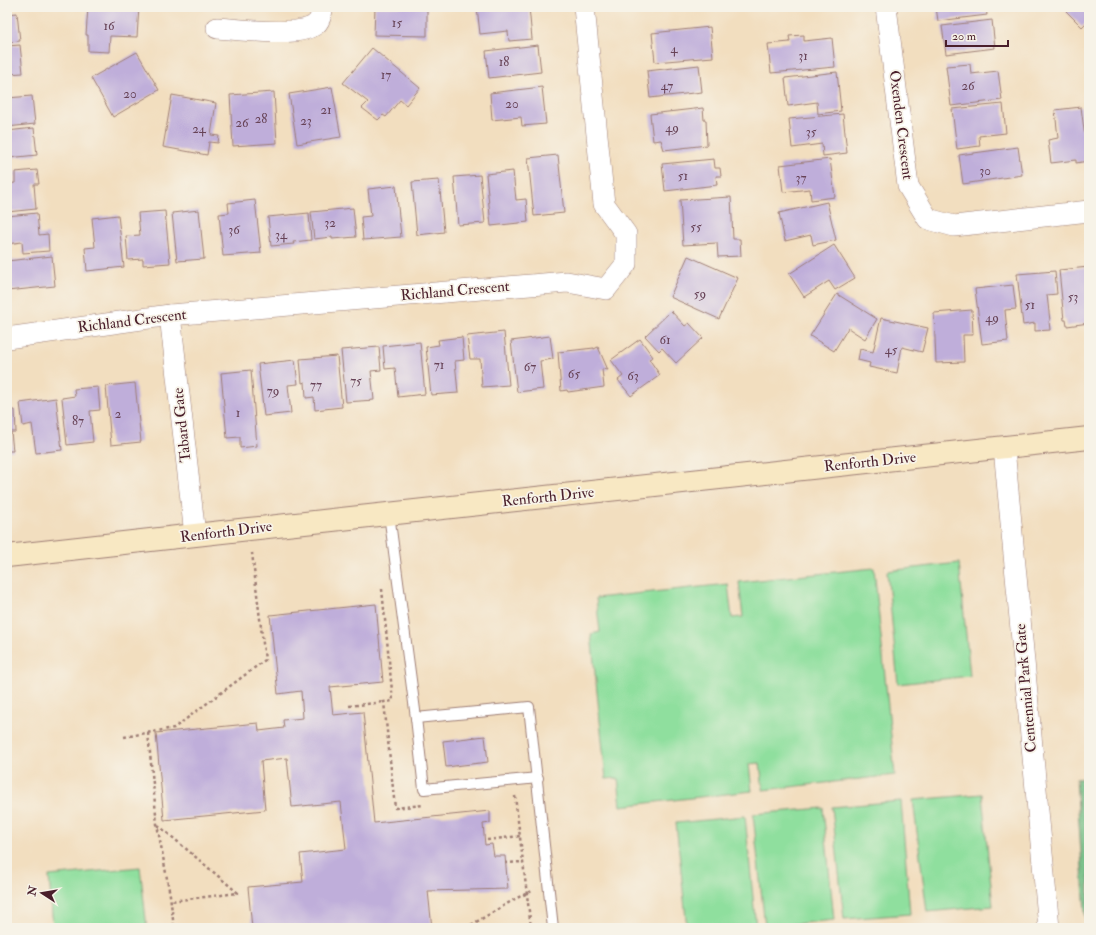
<svg xmlns="http://www.w3.org/2000/svg" width="1096" height="935" font-family="'IM FELL Double Pica',serif">
  <style>
    .green { fill: #8fdf9e; stroke: #6c7f64 }
    .forest { fill: #73be85; stroke: #5e6e58 }
    .building { fill: #bfaeda }
    .lines { fill: none; stroke-linecap: round; stroke-linejoin: round }
    .service-casing { stroke: #9e7e75; stroke-width: 12 }
    .minor-casing { stroke: #9e7e75; stroke-width: 22 }
    .secondary-casing { stroke: #9e7e75; stroke-width: 24 }
    .path { stroke: #9e7e75; stroke-width: 2.5; stroke-dasharray: 3 3; stroke-linecap: butt }
    .service { stroke: #fff; stroke-width: 10 }
    .minor { stroke: #fff; stroke-width: 21 }
    .secondary { stroke: #f8e8c3; stroke-width: 22 }
    .labels { text-anchor: middle; dominant-baseline: central; stroke-width: 3.5; stroke-linejoin: round; paint-order: stroke }
    .number-label { font-size: 13px; fill: #674357 }
    .street-label { font-size: 15px; fill: #4a1f2b; stroke: #f7f3e8 }
  </style>
  <rect width="100%" height="100%" fill="#f7f3e8"/>
  <filter id="ink" filterUnits="userSpaceOnUse"><feTurbulence type="fractalNoise" baseFrequency=".025" numOctaves="2"/><feDisplacementMap in="SourceGraphic" scale="8" xChannelSelector="R" yChannelSelector="G"/><feConvolveMatrix kernelMatrix="1 2 1 2 8 2 1 2 1" color-interpolation-filters="sRGB"/></filter>
  <filter id="wash" filterUnits="userSpaceOnUse"><feTurbulence type="fractalNoise" baseFrequency=".012" numOctaves="4" result="noise"/><feDisplacementMap in="SourceGraphic" scale="16" xChannelSelector="R" yChannelSelector="G"/><feGaussianBlur stdDeviation="0.9" result="paint"/><feColorMatrix in="noise" values="0 0 0 0 0 0 0 0 0 0 0 0 0 0 0 0 0 1.4 0 .05"/><feComposite in="paint" operator="in"/></filter>
  <g filter="url(#wash)">
    <rect width="100%" height="100%" fill="#f2debf"/>
    <!-- green -->
    <g class="green">
      <polygon points="959,563 970,676 898,684 887,571"/>
      <polygon points="874,568 895,775 763,790 760,763 749,764 752,791 621,806 618,778 606,779 591,634 600,632 596,598 728,584 732,618 743,617 739,582"/>
      <polygon points="982,794 993,906 927,912 913,800"/>
      <polygon points="901,801 910,914 844,919 832,807"/>
      <polygon points="823,808 834,920 765,927 753,814"/>
      <polygon points="745,816 756,928 687,928 676,823"/>
      <polygon points="140,867 147,928 53,928 49,876"/>
    </g>
    <!-- forest -->
    <polygon class="forest" points="1089,778 1089,928 1086,928 1076,779"/>
    <g id="blocks">
      <!-- building -->
      <g class="building">
        <polygon points="88,7 139,7 137,37 110,36 109,52 88,51 88,35 86,35"/>
        <polygon points="375,7 427,7 427,36 374,35"/>
        <polygon points="477,7 529,7 532,39 509,41 508,31 480,34"/>
        <polygon points="936,7 986,7 987,15 938,21"/>
        <polygon points="1062,7 1089,7 1089,20 1082,27"/>
        <polygon points="17,13 20,41 7,42 7,14"/>
        <polygon points="992,20 995,48 946,54 942,26"/>
        <polygon points="710,27 713,57 655,62 652,33"/>
        <polygon points="804,35 804,41 832,38 835,67 771,73 768,44 790,42 789,36"/>
        <polygon points="20,45 23,73 7,74 7,46"/>
        <polygon points="538,45 541,72 489,78 486,51"/>
        <polygon points="372,48 420,88 406,105 400,100 386,117 383,115 378,120 362,108 368,102 343,83"/>
        <polygon points="137,52 159,90 113,117 91,78"/>
        <polygon points="970,64 971,74 998,71 1002,100 951,106 946,66"/>
        <polygon points="699,65 702,92 650,98 647,71"/>
        <polygon points="837,72 841,111 818,114 817,102 788,106 785,78"/>
        <polygon points="332,87 341,137 297,144 289,94"/>
        <polygon points="542,87 546,124 522,126 521,117 492,120 490,93"/>
        <polygon points="274,92 277,143 233,146 230,95"/>
        <polygon points="172,95 216,103 211,135 219,136 218,143 209,142 207,155 163,147"/>
        <polygon points="32,96 35,124 7,127 7,98"/>
        <polygon points="1003,104 1006,133 979,136 980,146 957,149 952,109"/>
        <polygon points="1081,107 1088,161 1076,163 1076,160 1051,163 1048,140 1058,138 1055,110"/>
        <polygon points="703,108 704,120 706,120 707,145 664,150 661,140 653,141 650,114"/>
        <polygon points="843,114 847,153 823,156 822,144 792,148 789,119"/>
        <polygon points="34,128 37,155 8,158 9,169 7,169 7,131"/>
        <polygon points="1018,147 1022,175 963,184 959,155"/>
        <polygon points="558,155 564,213 534,216 528,158"/>
        <polygon points="714,159 715,168 720,168 721,176 716,176 717,185 665,191 662,164"/>
        <polygon points="830,159 835,197 811,200 810,189 783,192 780,165"/>
        <polygon points="37,170 39,184 34,184 36,209 7,212 7,184 15,183 15,172"/>
        <polygon points="513,171 516,200 526,199 528,222 491,226 486,174"/>
        <polygon points="480,175 485,223 458,225 454,177"/>
        <polygon points="439,180 444,232 417,235 412,182"/>
        <polygon points="396,186 401,237 363,240 361,217 371,216 368,189"/>
        <polygon points="731,197 733,239 740,239 741,256 718,257 717,243 683,245 680,200"/>
        <polygon points="255,200 261,253 223,256 219,214 229,213 228,203"/>
        <polygon points="827,202 836,240 813,245 811,235 785,241 779,213"/>
        <polygon points="353,208 356,237 332,239 332,237 314,239 311,212"/>
        <polygon points="199,210 204,259 177,261 172,213"/>
        <polygon points="165,211 170,263 143,265 143,259 128,260 126,236 140,235 138,213"/>
        <polygon points="37,213 39,235 48,234 49,251 23,253 22,242 7,244 7,216"/>
        <polygon points="309,213 311,240 293,242 294,244 271,246 268,217"/>
        <polygon points="118,215 124,267 87,271 85,248 95,247 92,218"/>
        <polygon points="834,245 855,278 835,290 829,281 804,297 789,274"/>
        <polygon points="52,256 55,286 7,291 7,261"/>
        <polygon points="688,256 738,278 719,319 670,297"/>
        <polygon points="1089,267 1089,323 1067,326 1066,320 1064,320 1059,270"/>
        <polygon points="1055,271 1057,294 1047,295 1050,321 1049,321 1050,330 1035,331 1035,323 1023,325 1017,274"/>
        <polygon points="1013,285 1016,309 1005,310 1008,341 982,344 975,289"/>
        <polygon points="837,294 877,319 865,339 848,328 834,351 810,336"/>
        <polygon points="972,310 973,335 963,335 964,362 936,363 934,313"/>
        <polygon points="671,311 685,326 689,323 703,338 676,363 662,348 659,351 645,336"/>
        <polygon points="881,318 928,328 922,352 902,347 897,373 869,367 870,363 858,360 860,349 873,352"/>
        <polygon points="504,332 509,385 482,387 480,359 470,359 467,336"/>
        <polygon points="550,336 553,359 540,361 543,389 517,392 511,341"/>
        <polygon points="462,337 464,360 455,361 458,393 431,395 426,347 439,345 438,340"/>
        <polygon points="640,339 653,357 649,359 660,375 631,396 618,380 623,376 611,360"/>
        <polygon points="420,342 425,394 398,397 395,368 385,369 383,346"/>
        <polygon points="379,347 381,370 371,371 374,400 346,402 341,350"/>
        <polygon points="598,347 608,370 602,369 604,387 568,392 567,390 561,391 558,352 594,348 594,349"/>
        <polygon points="337,356 342,407 315,410 314,397 306,398 305,382 302,383 300,359"/>
        <polygon points="295,360 298,384 288,385 291,413 264,416 258,364"/>
        <polygon points="251,370 257,446 240,448 240,437 227,438 221,373"/>
        <polygon points="135,383 141,442 111,445 106,386"/>
        <polygon points="98,387 100,410 90,411 93,442 67,445 62,398 75,396 74,389"/>
        <polygon points="56,398 62,450 36,453 32,424 23,426 20,403"/>
        <polygon points="7,410 15,410 16,432 11,432 13,451 7,451"/>
        <polygon points="376,604 383,682 330,687 333,715 363,712 374,823 490,811 490,823 483,824 485,845 492,844 494,856 505,856 508,889 428,891 432,928 252,928 248,887 303,882 300,854 346,849 341,802 292,807 287,758 261,761 265,810 164,820 156,733 258,723 259,731 284,728 283,720 303,718 301,691 278,694 270,615"/>
        <polygon points="485,736 488,762 446,767 443,741"/>
      </g>
    </g>
  </g>
  <g filter="url(#ink)">
    <use href="#blocks" fill-opacity="0" stroke="#9e7e75" stroke-width="1"/>
    <g class="lines">
      <!-- service casing -->
      <g class="service-casing">
        <g id="service">
          <polyline points="389,514 416,718 424,789 538,778"/>
          <polyline points="416,718 529,707 553,928"/>
        </g>
      </g>
      <!-- minor casing -->
      <g class="minor-casing">
        <g id="minor">
          <polyline points="886,7 908,186 928,219 954,226 1089,211"/>
          <path d="M217 28C238 29 301 38 316 24 321 20 321 13 323 7"/>
          <polyline points="170,315 195,535"/>
          <polyline points="7,338 170,315 567,282 606,289 626,264 626,234 604,204 584,7"/>
          <polyline points="1004,448 1049,928"/>
        </g>
      </g>
      <!-- secondary casing -->
      <g class="secondary-casing">
        <polyline id="secondary" points="7,556 249,529 1089,438"/>
      </g>
      <!-- path -->
      <g class="path">
        <polyline points="382,589 393,701 384,702 395,808 423,805"/>
        <polyline points="349,706 384,702"/>
        <polyline points="148,733 157,824 170,895 174,928"/>
        <polyline points="124,737 174,728 265,660 252,553"/>
        <polyline points="515,796 531,928"/>
        <polyline points="158,825 238,893 171,901"/>
        <polyline points="487,840 520,836"/>
        <polyline points="505,863 523,862"/>
        <polyline points="466,928 515,899 534,890"/>
      </g>
      <!-- service -->
      <use href="#service" class="service"/>
      <!-- minor -->
      <use href="#minor" class="minor"/>
      <!-- secondary -->
      <use href="#secondary" class="secondary"/>
    </g>
  </g>
  <g class="labels">
    <!-- number labels -->
    <g class="number-label">
      <text x="397" y="23">15</text>
      <text x="109" y="26">16</text>
      <text x="674" y="49">4</text>
      <text x="803" y="56">31</text>
      <text x="504" y="62">18</text>
      <text x="386" y="75">17</text>
      <text x="667" y="86">47</text>
      <text x="968" y="86">26</text>
      <text x="130" y="94">20</text>
      <text x="512" y="104">20</text>
      <text x="326" y="110">21</text>
      <text x="261" y="119">28</text>
      <text x="306" y="121">23</text>
      <text x="242" y="123">26</text>
      <text x="672" y="128">49</text>
      <text x="199" y="129">24</text>
      <text x="811" y="132">35</text>
      <text x="985" y="171">30</text>
      <text x="683" y="176">51</text>
      <text x="801" y="178">37</text>
      <text x="330" y="223">32</text>
      <text x="696" y="227">55</text>
      <text x="234" y="230">36</text>
      <text x="281" y="235">34</text>
      <text x="700" y="294">59</text>
      <text x="1073" y="297">53</text>
      <text x="1030" y="305">51</text>
      <text x="992" y="318">49</text>
      <text x="665" y="340">61</text>
      <text x="891" y="350">45</text>
      <text x="439" y="365">71</text>
      <text x="530" y="367">67</text>
      <text x="574" y="374">65</text>
      <text x="633" y="376">63</text>
      <text x="356" y="381">75</text>
      <text x="316" y="385">77</text>
      <text x="273" y="391">79</text>
      <text x="238" y="413">1</text>
      <text x="118" y="414">2</text>
      <text x="78" y="421">87</text>
    </g>
    <!-- street labels -->
    <g class="street-label">
      <text transform="translate(901 125) rotate(83)">Oxenden Crescent</text>
      <text transform="translate(455 291) rotate(-5)">Richland Crescent</text>
      <text transform="translate(132 321) rotate(-7)">Richland Crescent</text>
      <text transform="translate(182 425) rotate(-96)">Tabard Gate</text>
      <text transform="translate(870 462) rotate(-6)">Renforth Drive</text>
      <text transform="translate(548 497) rotate(-6)">Renforth Drive</text>
      <text transform="translate(226 532) rotate(-7)">Renforth Drive</text>
      <text transform="translate(1026 688) rotate(-95)">Centennial Park Gate</text>
    </g>
  </g>
  <!-- margin -->
  <rect width="1096" height="935" fill="none" stroke="#f7f3e8" stroke-width="24"/>
  <!-- north arrow -->
  <g transform="translate(42 893) rotate(282)" stroke="#f7f3e8" stroke-width="3" paint-order="stroke">
  <path d="M0-3L7 15L0 10L-7 15Z" fill="#4a1f2b"/>
  <text y="-6" font-size="11" font-weight="bold" text-anchor="middle" fill="#4a1f2b">N</text>
  </g>
  <!-- scale -->
  <path d="M946 40v6h62v-6" fill="none" stroke="#4a1f2b" stroke-width="2"/>
  <text x="952" y="40" font-size="12" fill="#4a1f2b" stroke="#f7f3e8" stroke-width="3" paint-order="stroke">20 m</text>
</svg>
